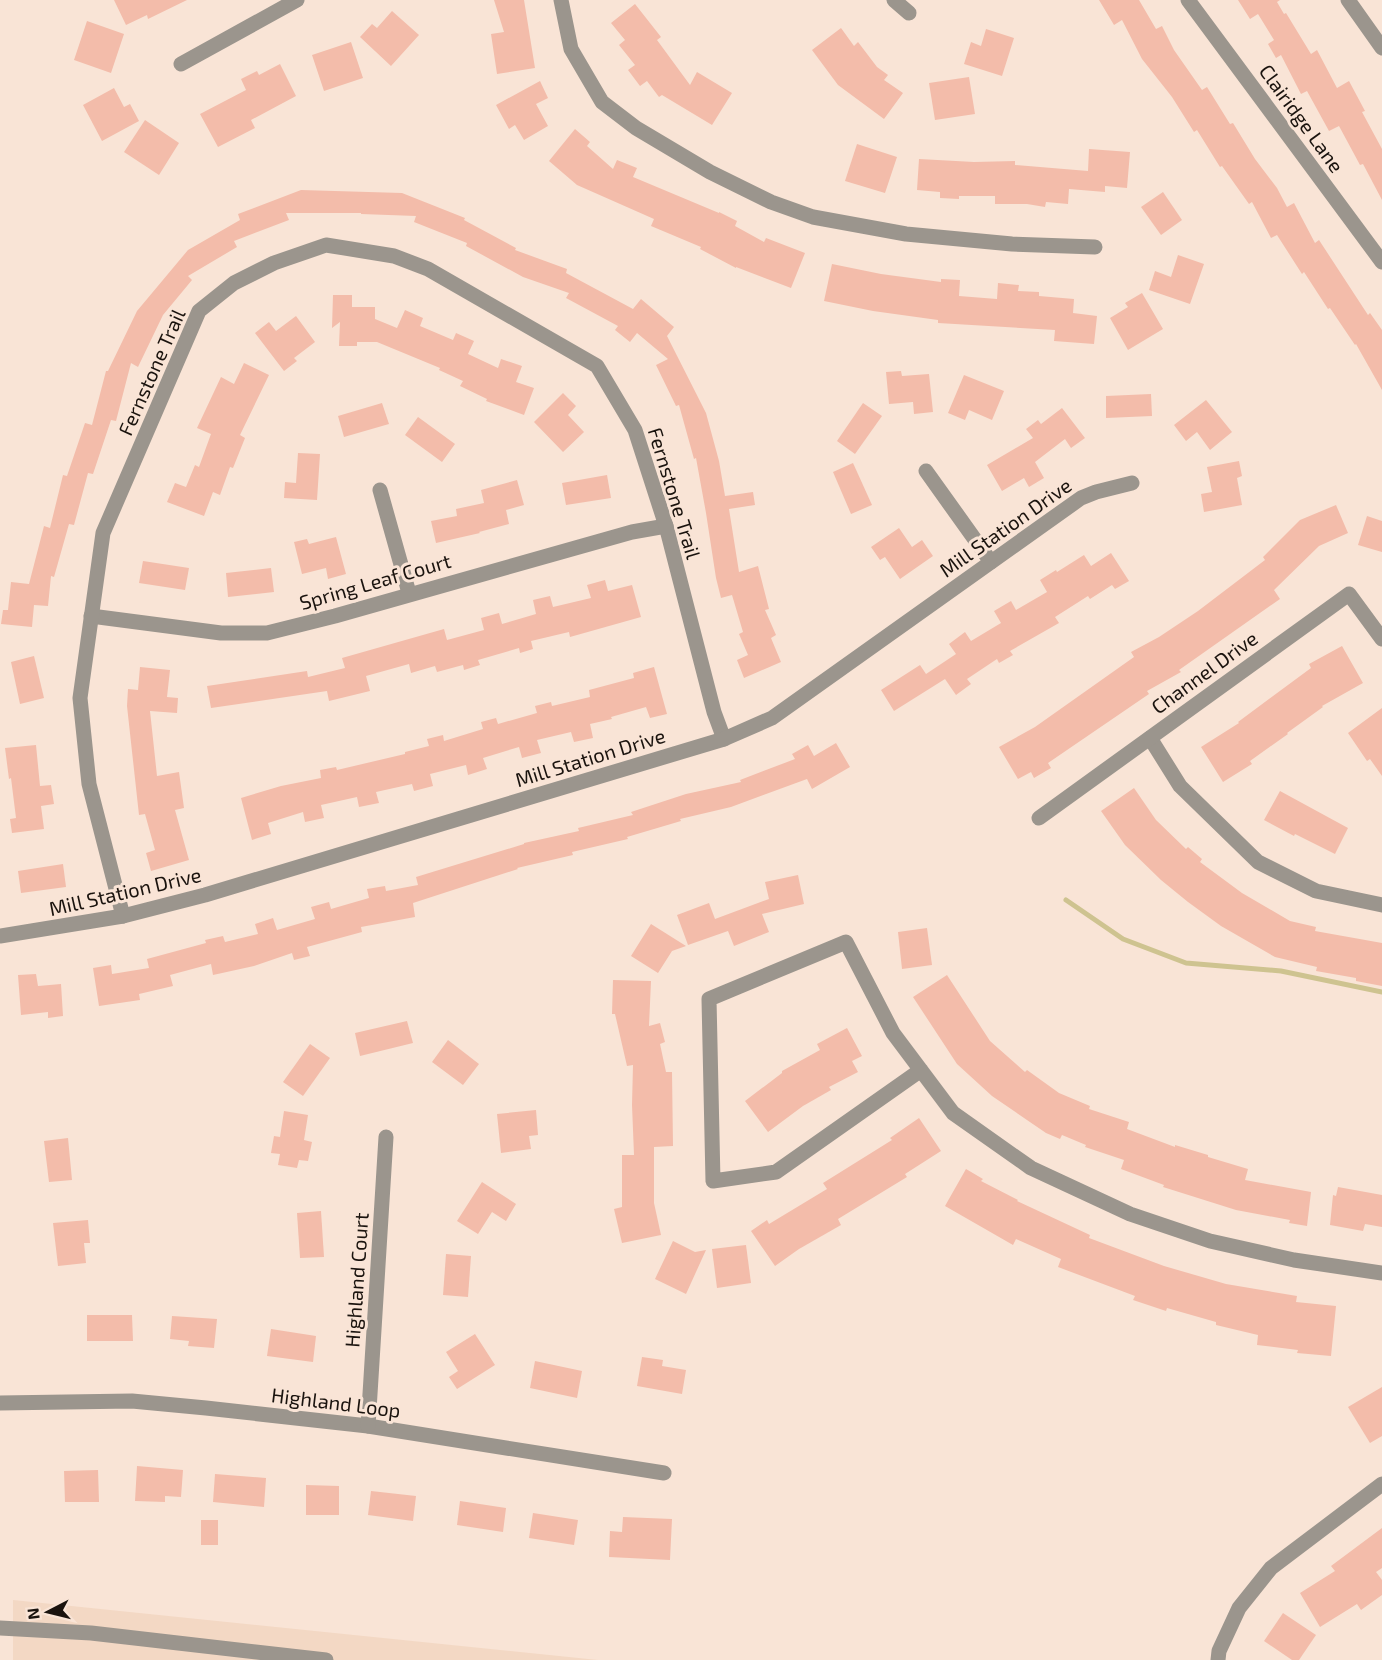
<svg xmlns="http://www.w3.org/2000/svg" width="1382" height="1660" font-family="'Exo 2',sans-serif">
  <style>
    .built { fill: #f3d8c4 }
    .lines { fill: none; stroke-linecap: round; stroke-linejoin: round }
    .stream { stroke: #cec390; stroke-width: 5 }
    .building { fill: #f3bcaa }
    .minor { stroke: #9b958d; stroke-width: 15 }
    .labels { text-anchor: middle; dominant-baseline: central; stroke-width: 6; stroke-linejoin: round; paint-order: stroke }
    .street-label { font-size: 20px; fill: #1a130e; stroke: #f9e4d6 }
  </style>
  <rect width="100%" height="100%" fill="#f9e4d6"/>
  <!-- built -->
  <polygon class="built" points="13,1600 598,1660 13,1660"/>
  <g class="lines">
    <!-- stream -->
    <polyline class="stream" points="1066,900 1123,939 1186,963 1281,971 1382,992"/>
  </g>
  <!-- building -->
  <g class="building">
    <polygon points="114,0 187,0 148,19 147,15 126,25"/>
    <polygon points="494,0 524,0 535,68 497,74 491,34 504,32"/>
    <polygon points="1099,0 1139,0 1156,29 1162,26 1174,50 1202,90 1207,87 1230,124 1233,123 1255,159 1277,188 1287,207 1294,203 1315,243 1319,240 1368,315 1370,313 1382,330 1382,390 1356,344 1355,345 1330,308 1328,309 1304,272 1302,274 1277,235 1271,238 1252,202 1249,204 1222,166 1220,167 1197,130 1194,132 1172,97 1142,59 1122,20 1114,25"/>
    <polygon points="1238,0 1280,0 1277,2 1284,14 1286,13 1311,54 1317,50 1337,88 1349,81 1365,111 1362,112 1382,149 1382,200 1363,164 1360,165 1339,126 1329,131 1307,91 1301,94 1281,55 1276,58 1268,44 1274,40 1258,14 1250,19"/>
    <polygon points="635,4 661,37 657,40 690,85 697,72 732,93 712,125 662,95 659,97 647,81 640,86 628,70 635,65 619,45 625,40 611,23"/>
    <polygon points="392,11 419,35 391,66 360,37 372,24 377,28"/>
    <polygon points="87,21 124,34 111,73 74,60"/>
    <polygon points="841,28 854,46 858,42 877,67 888,75 884,80 903,93 884,119 838,85 812,50"/>
    <polygon points="986,29 1014,38 1002,76 964,64 971,42 981,46"/>
    <polygon points="351,42 363,78 324,91 312,55"/>
    <polygon points="280,64 296,96 251,120 255,128 218,147 200,114 246,90 241,79 257,71 259,75"/>
    <polygon points="969,77 975,114 935,120 929,83"/>
    <polygon points="540,81 548,98 536,104 548,126 524,140 515,125 509,129 496,105"/>
    <polygon points="114,88 124,107 130,104 139,121 102,141 83,105"/>
    <polygon points="145,120 179,143 159,175 124,152"/>
    <polygon points="575,129 590,142 587,146 613,169 617,160 637,168 633,177 719,213 719,212 737,221 735,226 764,242 766,238 805,253 791,288 736,267 736,268 700,249 701,247 651,226 654,219 577,185 549,161"/>
    <polygon points="857,144 897,157 885,193 845,181"/>
    <polygon points="1089,149 1130,152 1127,188 1105,186 1105,192 1069,189 1068,204 1046,202 1045,207 1027,204 995,204 995,196 959,196 959,199 940,198 940,192 917,190 919,159 974,162 1015,161 1015,165 1088,171"/>
    <polygon points="301,190 402,193 465,218 464,220 516,248 515,250 567,269 566,273 633,309 641,299 674,327 667,336 706,413 719,461 725,496 753,492 755,505 729,509 739,572 758,566 769,609 765,610 776,635 771,638 781,662 744,678 737,660 748,655 739,634 743,632 732,595 721,598 716,578 706,513 696,458 694,459 679,405 676,406 656,365 668,359 637,333 630,342 615,330 618,326 566,298 569,293 523,277 466,246 467,243 414,222 416,216 361,214 361,213 286,213 289,220 234,241 237,247 188,276 192,280 163,315 138,367 131,363 116,421 111,420 93,474 88,473 74,525 69,524 54,577 51,576 48,606 34,605 32,627 1,624 3,610 8,610 11,582 29,584 44,526 50,528 63,475 67,476 85,423 92,425 106,371 108,371 137,311 188,250 240,220 238,214"/>
    <polygon points="1163,192 1182,220 1161,235 1141,207"/>
    <polygon points="1178,255 1204,264 1190,304 1149,290 1155,271 1171,277"/>
    <polygon points="832,264 881,274 941,282 941,279 960,280 959,296 997,299 998,283 1019,285 1018,291 1039,292 1039,296 1074,299 1073,313 1097,316 1094,344 1054,341 1055,330 938,323 938,320 873,311 824,301"/>
    <polygon points="1142,293 1163,329 1128,350 1110,318 1128,307 1125,303"/>
    <polygon points="333,295 352,295 352,307 375,307 375,319 397,328 405,310 423,318 420,326 453,340 456,333 474,341 468,354 498,368 501,359 522,366 516,382 534,388 524,415 486,401 487,399 460,386 463,381 439,370 440,368 377,342 357,342 357,346 339,346 340,322 332,328"/>
    <polygon points="296,316 315,342 294,358 297,361 284,371 255,333 269,322 276,331"/>
    <polygon points="244,363 269,375 240,435 245,438 233,468 230,467 220,495 213,492 204,516 167,502 175,483 186,487 195,465 199,467 211,434 197,428 221,377 234,384"/>
    <polygon points="901,371 902,376 929,374 933,412 914,414 913,402 889,404 886,372"/>
    <polygon points="964,375 1004,391 992,420 969,410 965,420 948,413"/>
    <polygon points="563,393 576,406 568,415 584,432 563,452 534,422"/>
    <polygon points="1151,394 1152,416 1106,418 1106,396"/>
    <polygon points="1206,400 1232,432 1210,450 1197,432 1186,441 1174,425"/>
    <polygon points="382,403 389,424 344,437 338,416"/>
    <polygon points="863,403 882,416 855,454 837,441"/>
    <polygon points="1062,408 1085,438 1071,448 1065,439 1035,462 1044,478 1029,487 1024,478 1002,491 987,465 1033,438 1026,429 1038,420 1041,424"/>
    <polygon points="418,417 455,444 442,462 405,435"/>
    <polygon points="298,453 320,454 317,500 284,498 285,482 296,483"/>
    <polygon points="1239,461 1242,476 1237,478 1242,505 1204,512 1201,494 1212,492 1207,467"/>
    <polygon points="853,463 872,505 851,514 833,472"/>
    <polygon points="607,475 611,498 566,505 562,483"/>
    <polygon points="517,480 524,505 506,510 509,524 479,532 480,533 436,543 431,521 457,516 456,509 484,503 481,490"/>
    <polygon points="1336,505 1348,533 1319,546 1274,590 1280,599 1179,670 1181,672 1147,691 1149,694 1048,763 1051,768 1034,778 1031,772 1018,779 999,747 1035,727 1134,657 1131,652 1159,637 1198,611 1265,560 1263,557 1300,520"/>
    <polygon points="1367,516 1382,521 1382,552 1358,545"/>
    <polygon points="899,528 912,547 922,540 933,556 900,579 885,557 880,560 871,547"/>
    <polygon points="336,537 346,574 328,579 326,568 302,574 294,542 307,539 309,544"/>
    <polygon points="1111,553 1129,581 1115,589 1112,585 1090,599 1088,596 1055,617 1059,623 1010,651 1013,655 999,663 997,659 967,679 971,684 956,695 945,679 894,711 881,690 920,665 926,674 956,654 949,644 965,632 971,641 1001,623 994,611 1011,601 1016,610 1047,592 1040,580 1056,570 1057,572 1084,555 1091,566"/>
    <polygon points="143,561 189,568 185,590 139,583"/>
    <polygon points="271,568 274,592 228,597 226,573"/>
    <polygon points="605,580 608,591 632,585 641,617 570,637 569,632 531,641 533,649 520,653 519,648 478,660 480,665 464,670 463,665 437,672 435,666 411,673 409,664 366,676 370,691 329,701 327,691 211,708 207,686 307,671 308,677 345,668 342,658 444,629 447,640 484,630 481,618 499,613 502,624 536,614 533,600 550,596 553,607 591,598 587,585"/>
    <polygon points="1342,646 1363,683 1322,706 1323,707 1287,733 1288,734 1250,761 1252,764 1223,782 1201,747 1239,723 1238,722 1311,668 1309,664"/>
    <polygon points="34,656 44,698 20,704 11,662"/>
    <polygon points="140,667 170,670 167,697 178,698 177,713 150,711 157,776 179,772 184,808 175,810 189,860 151,871 146,853 155,850 145,814 139,815 127,706 128,689 138,690"/>
    <polygon points="654,667 667,714 650,718 646,707 611,717 612,719 590,724 593,738 574,742 571,732 537,740 541,753 522,758 519,747 483,758 487,769 468,775 466,765 430,774 433,786 414,791 412,784 376,792 379,803 359,807 357,797 321,805 324,818 305,822 303,812 268,823 271,834 252,840 241,798 281,786 321,778 320,770 336,767 337,770 405,754 405,752 429,746 427,739 443,735 444,741 483,729 481,722 496,718 498,724 537,713 535,706 551,702 552,706 590,697 589,690 634,678 633,673"/>
    <polygon points="1382,708 1382,776 1370,759 1367,761 1348,733"/>
    <polygon points="836,743 850,767 812,789 807,779 731,807 680,819 681,821 627,837 628,839 572,852 573,855 517,868 518,869 413,903 415,917 361,927 362,932 307,947 310,956 294,960 292,953 254,966 213,975 211,964 170,975 173,986 139,994 140,1000 99,1006 93,968 111,965 112,974 149,968 147,959 206,943 205,940 223,936 225,942 258,934 255,924 273,918 277,930 315,919 311,907 329,902 331,909 369,898 367,889 385,886 386,891 418,885 416,877 524,844 524,843 579,831 578,828 633,815 631,812 686,794 741,782 740,780 795,759 792,754 808,745 814,756"/>
    <polygon points="36,745 40,786 51,785 54,804 41,806 44,829 12,833 10,819 16,818 11,778 9,779 5,748"/>
    <polygon points="1134,788 1156,820 1186,849 1188,847 1202,859 1200,862 1242,893 1290,921 1316,927 1315,931 1382,943 1382,986 1356,981 1356,978 1316,971 1317,967 1275,957 1221,926 1188,902 1161,880 1125,845 1101,811"/>
    <polygon points="1280,791 1348,828 1335,854 1295,834 1294,836 1264,820"/>
    <polygon points="63,864 66,887 21,893 18,871"/>
    <polygon points="798,875 804,904 762,914 769,932 734,946 728,931 688,945 677,915 709,903 715,919 769,899 765,882"/>
    <polygon points="651,924 686,946 672,951 658,973 631,956"/>
    <polygon points="927,928 932,965 902,969 898,932"/>
    <polygon points="36,974 38,986 61,984 63,1016 48,1018 48,1012 21,1015 18,975"/>
    <polygon points="947,975 990,1041 1025,1072 1027,1070 1059,1093 1090,1106 1089,1109 1129,1122 1127,1129 1175,1147 1175,1145 1208,1155 1208,1157 1248,1169 1245,1180 1311,1192 1307,1226 1289,1223 1290,1220 1236,1210 1163,1187 1164,1185 1121,1169 1124,1160 1085,1147 1086,1145 1062,1135 1060,1139 1046,1133 992,1096 957,1064 913,997"/>
    <polygon points="613,980 651,981 649,1026 660,1023 665,1042 660,1044 666,1072 672,1072 673,1146 654,1147 654,1203 661,1235 622,1243 614,1209 622,1207 622,1155 634,1155 632,1105 633,1065 627,1066 615,1014 612,1014"/>
    <polygon points="407,1021 413,1043 360,1056 355,1033"/>
    <polygon points="847,1028 862,1056 852,1061 858,1072 829,1087 831,1090 803,1106 768,1132 745,1101 782,1073 782,1071 820,1050 817,1044"/>
    <polygon points="448,1040 479,1064 463,1085 432,1062"/>
    <polygon points="310,1044 330,1058 303,1096 283,1082"/>
    <polygon points="536,1110 538,1135 529,1136 531,1149 501,1153 497,1114"/>
    <polygon points="284,1111 308,1115 304,1140 312,1142 308,1161 299,1160 297,1168 278,1165 280,1154 271,1153 274,1136 280,1137"/>
    <polygon points="919,1118 941,1151 905,1174 907,1177 838,1219 841,1225 799,1249 775,1266 751,1231 767,1220 769,1224 827,1189 823,1183 892,1140 890,1138"/>
    <polygon points="68,1138 72,1180 49,1182 44,1141"/>
    <polygon points="966,1169 983,1179 981,1181 1018,1200 1017,1201 1090,1235 1089,1238 1164,1266 1226,1284 1297,1296 1296,1302 1336,1306 1331,1356 1297,1353 1298,1350 1257,1345 1258,1335 1216,1325 1216,1322 1167,1308 1166,1311 1133,1300 1135,1296 1058,1267 1061,1259 1016,1239 1013,1245 945,1206"/>
    <polygon points="482,1182 516,1204 506,1221 492,1212 478,1234 457,1221"/>
    <polygon points="1338,1187 1382,1195 1382,1227 1365,1224 1363,1231 1330,1225 1333,1195 1336,1196"/>
    <polygon points="321,1211 324,1257 300,1258 297,1213"/>
    <polygon points="88,1220 90,1243 84,1243 86,1263 58,1266 53,1223"/>
    <polygon points="673,1241 695,1252 706,1250 686,1294 655,1279"/>
    <polygon points="746,1245 751,1283 717,1288 712,1249"/>
    <polygon points="446,1254 471,1256 468,1297 443,1295"/>
    <polygon points="87,1315 132,1315 133,1341 87,1341"/>
    <polygon points="172,1316 217,1319 214,1348 188,1346 189,1341 170,1339"/>
    <polygon points="271,1329 316,1336 313,1362 267,1356"/>
    <polygon points="475,1334 495,1365 457,1389 449,1377 458,1371 446,1352"/>
    <polygon points="642,1357 663,1360 662,1366 686,1370 682,1394 637,1386"/>
    <polygon points="535,1361 582,1371 577,1398 530,1388"/>
    <polygon points="1382,1387 1382,1436 1370,1443 1348,1407"/>
    <polygon points="137,1466 183,1470 181,1497 165,1496 165,1502 135,1501"/>
    <polygon points="98,1470 99,1502 65,1502 64,1471"/>
    <polygon points="215,1474 266,1478 264,1507 213,1502"/>
    <polygon points="306,1485 339,1486 339,1515 306,1515"/>
    <polygon points="371,1491 416,1496 413,1521 368,1515"/>
    <polygon points="460,1501 506,1508 503,1532 457,1525"/>
    <polygon points="533,1513 578,1520 574,1545 529,1538"/>
    <polygon points="623,1517 672,1519 670,1560 609,1557 610,1531 622,1532"/>
    <rect x="201" y="1520" width="17" height="25"/>
    <polygon points="1382,1528 1382,1568 1376,1572 1382,1580 1382,1595 1361,1610 1357,1604 1320,1627 1300,1593 1335,1571 1331,1566"/>
    <polygon points="1283,1613 1316,1635 1299,1660 1292,1660 1264,1641"/>
  </g>
  <g class="lines">
    <!-- minor -->
    <g class="minor">
      <polyline points="561,0 571,49 602,102 636,128 710,172 771,202 813,217 906,234 1012,244 1095,247"/>
      <polyline points="894,0 909,13"/>
      <polyline points="1188,0 1382,262"/>
      <polyline points="1348,0 1382,48"/>
      <polyline points="181,64 297,0"/>
      <polyline points="926,471 991,562"/>
      <polyline points="380,490 409,593"/>
      <polyline points="91,616 221,633 267,633 335,616 632,532 666,526"/>
      <polyline points="1150,738 1180,786 1258,862 1316,891 1382,905"/>
      <polyline points="1039,818 1349,594 1382,639"/>
      <polyline points="123,916 89,784 80,698 103,533 199,311 234,283 274,263 326,245 394,256 428,269 597,366 635,430 666,526 714,712 724,739"/>
      <polyline points="0,936 123,916 205,895 724,739 772,718 1081,498 1096,492 1132,483"/>
      <polyline points="921,1070 776,1172 713,1181 709,999 846,942 893,1033 953,1113 1031,1168 1130,1214 1210,1241 1294,1260 1382,1273"/>
      <polyline points="0,1403 132,1401 206,1408 368,1426 664,1473"/>
      <polyline points="368,1426 386,1137"/>
      <polyline points="0,1628 91,1633 326,1660"/>
      <polyline points="1218,1660 1219,1651 1239,1608 1271,1568 1382,1484"/>
    </g>
  </g>
  <g class="labels">
    <!-- street labels -->
    <g class="street-label">
      <text transform="translate(1302 118) rotate(54)">Clairidge Lane</text>
      <text transform="translate(151 372) rotate(-66)">Fernstone Trail</text>
      <text transform="translate(675 493) rotate(73)">Fernstone Trail</text>
      <text transform="translate(1005 527) rotate(-35)">Mill Station Drive</text>
      <text transform="translate(375 581) rotate(-16)">Spring Leaf Court</text>
      <text transform="translate(1204 672) rotate(-36)">Channel Drive</text>
      <text transform="translate(590 757) rotate(-17)">Mill Station Drive</text>
      <text transform="translate(125 891) rotate(-13)">Mill Station Drive</text>
      <text transform="translate(356 1280) rotate(-86)">Highland Court</text>
      <text transform="translate(336 1402) rotate(7)">Highland Loop</text>
    </g>
  </g>
  <!-- north arrow -->
  <g transform="translate(48 1612) rotate(263)" stroke="#f9e4d6" stroke-width="4.5" paint-order="stroke">
  <path d="M0-4.5L10 22L0 15L-10 22Z" fill="#1a130e"/>
  <text y="-9" font-size="16" font-weight="bold" text-anchor="middle" fill="#1a130e">N</text>
  </g>
</svg>
